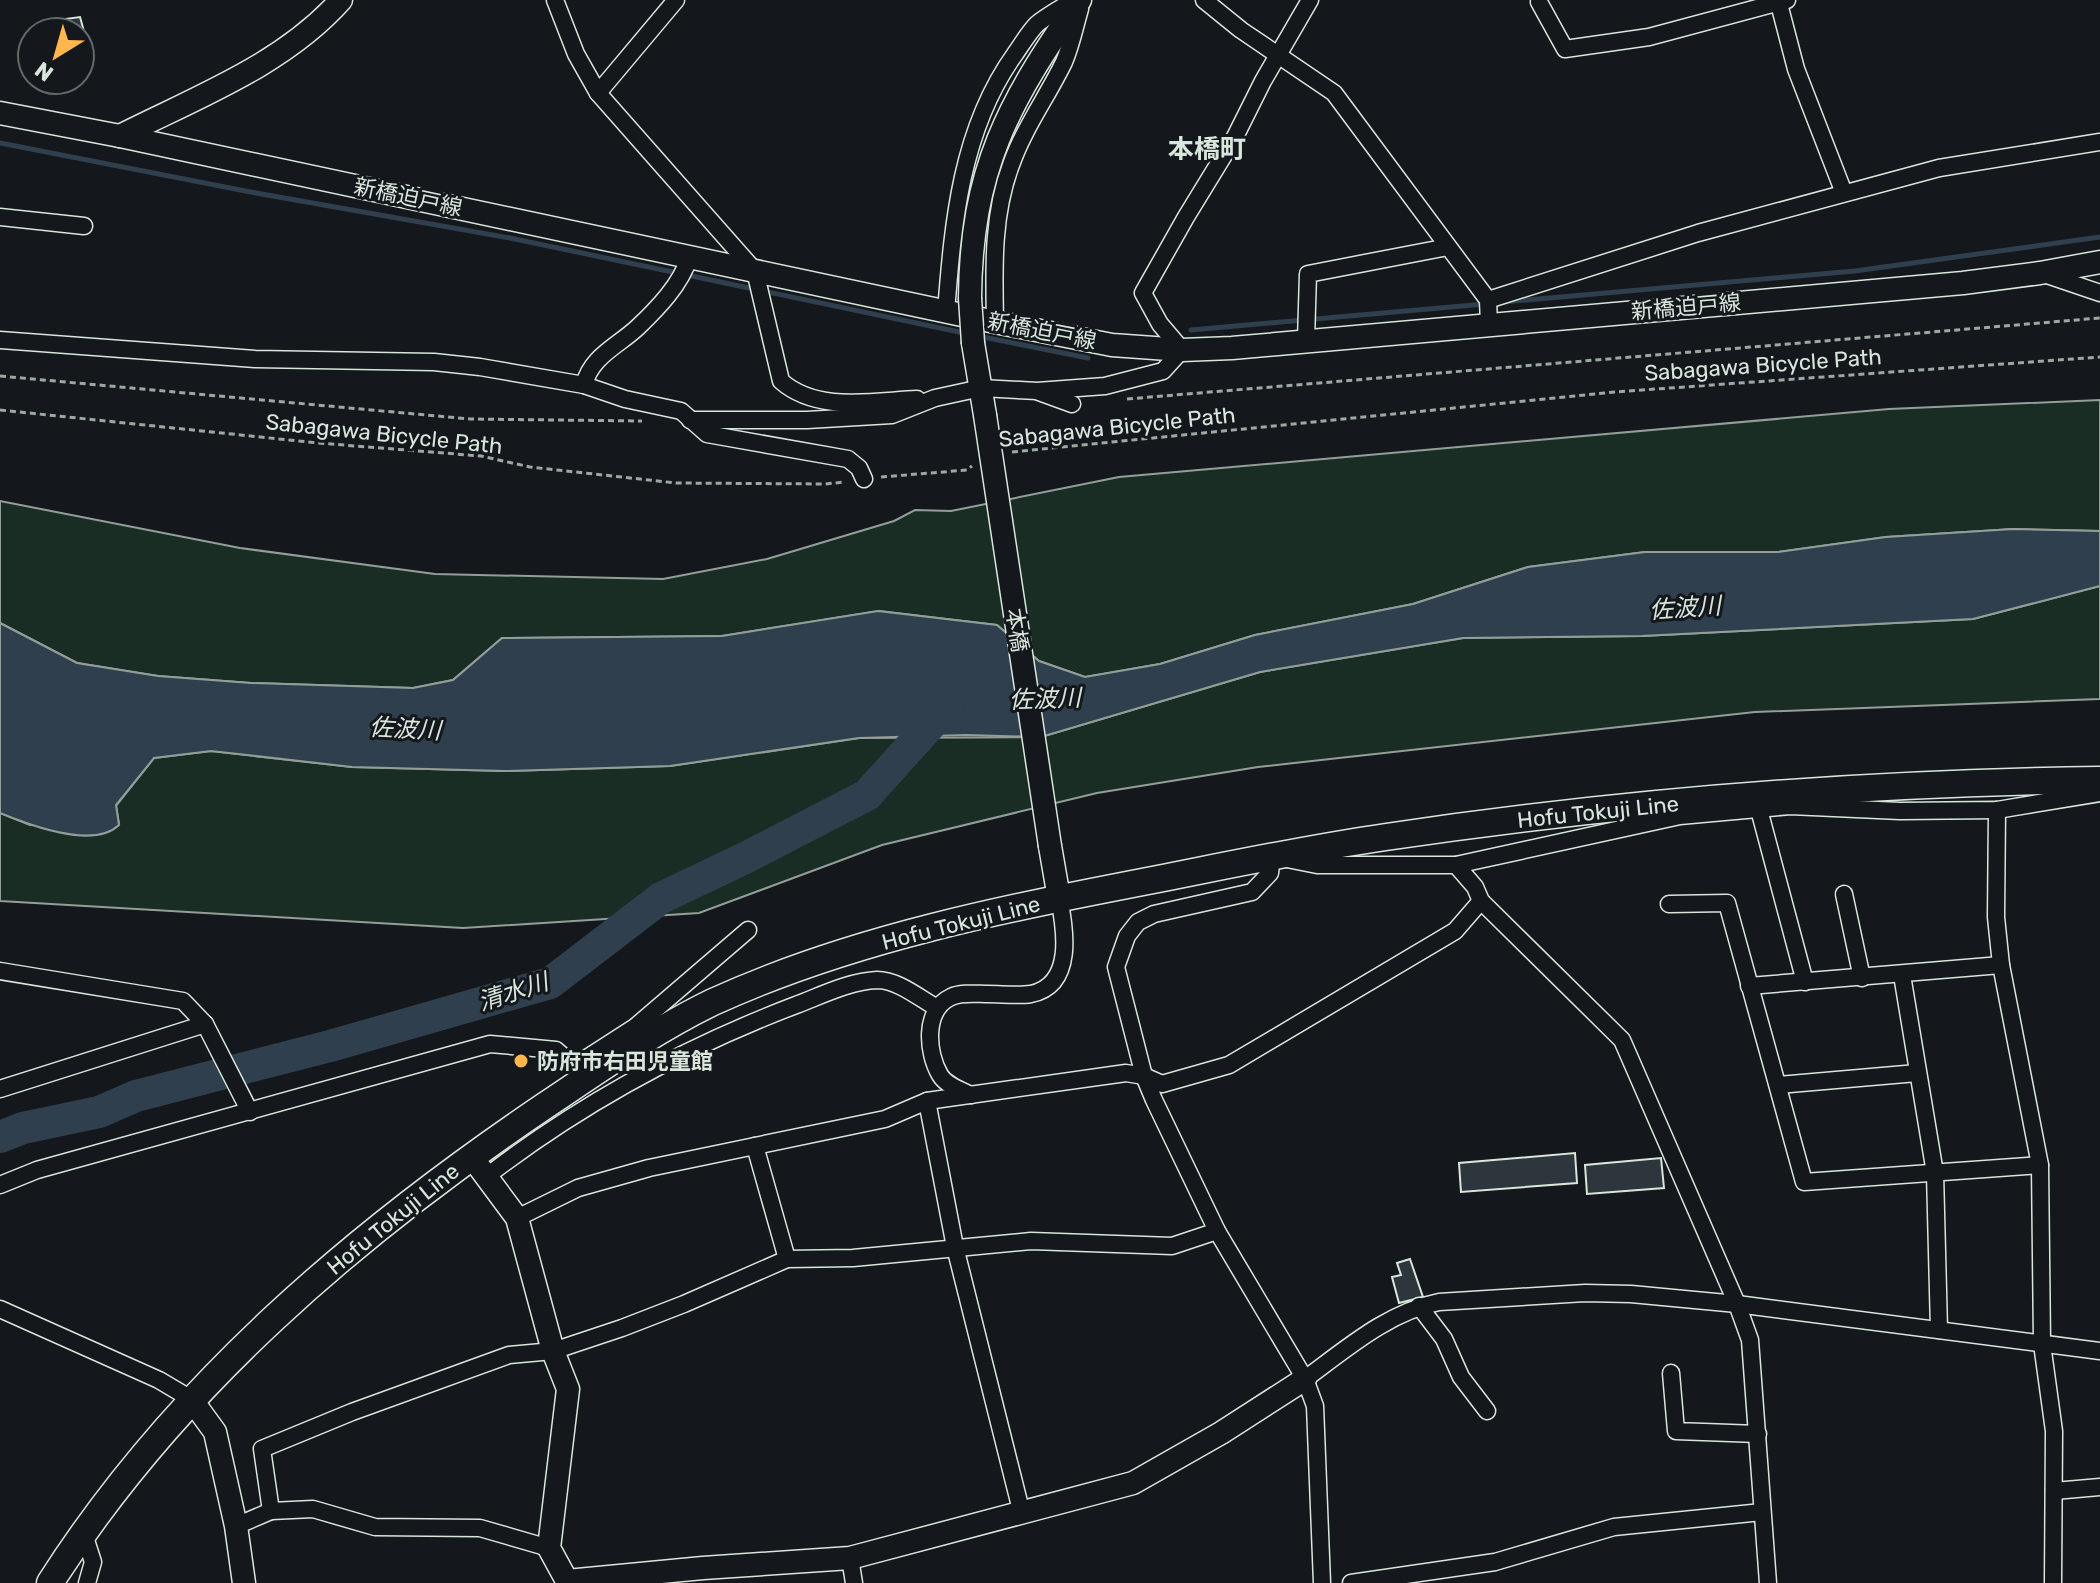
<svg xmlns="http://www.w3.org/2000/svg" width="2100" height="1583" font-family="Rubik,'Noto Sans JP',sans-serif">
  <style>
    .green { fill: #1a2d24; stroke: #939e99; stroke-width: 2 }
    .water { fill: #2f3f4d; stroke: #939e99; stroke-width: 2 }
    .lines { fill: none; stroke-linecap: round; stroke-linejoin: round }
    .stream { stroke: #2f3f4d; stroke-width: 5 }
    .river { stroke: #2f3f4d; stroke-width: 32 }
    .building { fill: #2c363c; stroke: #d8e6dc; stroke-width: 2 }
    .street-casing { stroke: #d8e6dc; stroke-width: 19 }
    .secondary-casing { stroke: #d8e6dc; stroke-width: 25 }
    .primary-casing { stroke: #d8e6dc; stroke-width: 29 }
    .path { stroke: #9da8a2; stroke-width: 3; stroke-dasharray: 6 4; stroke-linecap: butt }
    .street { stroke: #14181c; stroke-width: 16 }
    .secondary { stroke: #14181c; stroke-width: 22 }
    .primary { stroke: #14181c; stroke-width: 26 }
    .secondary-bridge-casing { stroke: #d8e6dc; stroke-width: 25; stroke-linecap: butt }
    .secondary-bridge { stroke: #14181c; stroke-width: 22 }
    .poi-dot { fill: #ffb74d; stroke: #14181c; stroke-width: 3 }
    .labels { text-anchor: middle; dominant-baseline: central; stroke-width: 6; stroke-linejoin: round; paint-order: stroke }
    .street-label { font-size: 22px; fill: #d8e6dc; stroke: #14181c }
    .poi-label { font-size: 22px; font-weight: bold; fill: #d8e6dc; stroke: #14181c; text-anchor: start }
    .water-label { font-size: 24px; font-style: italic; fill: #d8e6dc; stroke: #14181c }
    .quarter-label { font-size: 26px; font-weight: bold; fill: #d8e6dc; stroke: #14181c }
  </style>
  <rect width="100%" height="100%" fill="#14181c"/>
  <!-- green -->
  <g class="green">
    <polygon points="2100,400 2100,531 2013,529 1886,537 1778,552 1645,552 1528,567 1413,604 1255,635 1160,664 1085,677 1039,661 997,625 879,611 722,636 502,638 453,680 413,688 251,683 158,676 77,663 0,623 0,501 240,548 435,574 663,579 767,559 894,521 915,510 951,511 1119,477 1889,409"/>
    <polygon points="2100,586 2100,699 1755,712 1258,767 1097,793 882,845 699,913 463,928 0,901 0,813 30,825 119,824 116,806 154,758 211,751 352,767 504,771 670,766 859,738 1041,737 1260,672 1463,638 1642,636 1973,619"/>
  </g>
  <!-- water -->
  <path class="water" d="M2013 529 2100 531V586L1973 619 1642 636 1463 638 1260 672 1041 737 966 735 859 738 670 766 504 771 352 767 211 751 154 758 116 805 119 825C93 850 29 825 0 813V623L77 663 158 676 251 683 413 688 453 680 502 638 722 636 878 611 997 625 1039 661 1085 677 1160 664 1255 635 1413 604 1528 567 1645 552H1778L1886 537Z"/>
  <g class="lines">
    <!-- stream -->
    <g class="stream">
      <polyline points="0,143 256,193 510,238 964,333"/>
      <polyline points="1503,302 1855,271 2100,237"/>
      <polyline points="1191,330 1485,304"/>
      <polyline points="978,336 1088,358"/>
    </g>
    <!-- river -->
    <polyline class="river" points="0,1137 23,1128 99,1112 136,1096 330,1046 550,983 661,898 745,858 867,795 949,704"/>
  </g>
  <!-- building -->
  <g class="building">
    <polygon points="80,17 93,64 88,66 89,69 80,71 80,32 53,32 50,21"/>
    <polygon points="1575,1153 1577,1183 1461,1192 1459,1163"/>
    <polygon points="1661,1158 1664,1188 1587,1194 1585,1165"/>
    <polygon points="1410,1259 1423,1297 1399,1303 1392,1277 1401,1275 1397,1263"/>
  </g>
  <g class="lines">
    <!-- street casing -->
    <g class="street-casing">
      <g id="street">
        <path d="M555 0 576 54 598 93 755 271 781 381C817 413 873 401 917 399"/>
        <polyline points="1204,0 1241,30 1334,93 1488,300 1489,324"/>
        <polyline points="1778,0 1796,69 1844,193"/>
        <polyline points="1539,2 1565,49 1649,37 1787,0"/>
        <polyline points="598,93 676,0"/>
        <polyline points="0,217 84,226"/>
        <polyline points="2041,273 2100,293"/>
        <polyline points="1488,300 1698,233 1939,168 2100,142"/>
        <path d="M946 312C953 222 961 129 1015 54 1022 44 1029 32 1037 24 1048 15 1062 8 1073 0"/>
        <path d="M995 322C994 269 992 215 1011 165 1024 128 1047 97 1064 62 1071 46 1075 26 1080 9"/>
        <polyline points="0,340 255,359 434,362 480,367 584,385 625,399 681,411 707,434 848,459 859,468 864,479"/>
        <polyline points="1306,340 1308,274 1448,247"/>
        <path d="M584 385C591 356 618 346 638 327 658 308 681 284 689 258"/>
        <polyline points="1039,392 1072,404"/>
        <polyline points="690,420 807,420 892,415 935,398 981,388 1037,391 1105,386 1163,371 1182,350 1160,324 1143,293 1186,217 1235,137 1263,81 1310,0"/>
        <polyline points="1757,802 1805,982"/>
        <polyline points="1997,810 1996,917 2001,965 2040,1165 2042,1344 2054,1431 2053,1583"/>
        <polyline points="1456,865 1475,887 1481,901 1622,1040 1737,1304 1750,1340 1768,1583"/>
        <polyline points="1844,894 1862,978"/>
        <polyline points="1669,904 1727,903 1804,1182 2040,1165"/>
        <polyline points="0,971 183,1001 205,1024 250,1112"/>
        <polyline points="1902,975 1935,1173 1939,1330"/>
        <polyline points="1749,986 2001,965"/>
        <polyline points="576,1065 635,1027 748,930"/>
        <polyline points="1778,1085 1917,1073"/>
        <polyline points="0,1089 205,1024"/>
        <path d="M971 1095C960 1090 946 1085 940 1075 927 1053 923 1010 951 997 961 992 977 994 988 994 1002 994 1018 996 1031 994 1075 985 1065 928 1059 898"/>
        <polyline points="927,1101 955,1247 1022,1514"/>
        <polyline points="755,1146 787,1259"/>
        <path d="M487 1176C582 1103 683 1048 796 1005 820 996 850 981 877 980 898 980 919 998 937 1008"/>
        <polyline points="0,1185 37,1170 490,1044 556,1050 587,1077"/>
        <polyline points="517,1218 578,1188 649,1168 885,1119 927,1101 1126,1073 1144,1076 1162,1084 1229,1065 1455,931 1481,901"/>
        <polyline points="1419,1306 1444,1339 1461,1377 1487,1411"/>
        <polyline points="0,1309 159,1380 191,1399"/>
        <polyline points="1671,1373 1676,1431 1758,1434"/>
        <path d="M1305 1379C1346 1349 1388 1312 1439 1302L1585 1293 1631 1294 1737 1304 2100 1351"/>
        <polyline points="2054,1491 2100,1487"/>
        <polyline points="271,1511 313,1509 375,1527 480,1528 549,1548"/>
        <polyline points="236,1526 271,1511 262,1449 352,1412 509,1355 553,1351 622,1328 684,1304 787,1259 853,1258 1031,1241 1172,1246 1217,1231"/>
        <polyline points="83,1531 93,1562 87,1583"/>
        <polyline points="850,1558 854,1583"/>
        <polyline points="1322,1583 1315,1406 1305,1379 1217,1231 1154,1100 1144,1076 1116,967 1127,936 1138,922 1154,914 1252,892 1270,873 1272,856 1317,865 1456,865 1680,816 1790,806 1900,811 1997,810 2100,793"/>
        <polyline points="1351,1583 1495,1562 1614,1527 1762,1512"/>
      </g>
    </g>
    <!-- secondary casing -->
    <g class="secondary-casing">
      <g id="secondary">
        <polyline points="0,113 120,136 995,322 1112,345 1182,350 1232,348 1963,283 2040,273 2100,262"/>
        <path d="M120 136C197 97 283 65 341 0"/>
        <path d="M970 298C971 170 1008 102 1080 0"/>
        <polyline points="973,343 985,415"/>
        <polyline points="1050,846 1059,898"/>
        <polyline points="471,1156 517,1218 553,1351 568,1389 549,1548 567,1581 703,1568 850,1558 1133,1483 1221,1433 1305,1379"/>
        <polyline points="191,1399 215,1432 236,1526 244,1583"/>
      </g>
    </g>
    <!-- primary casing -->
    <g class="primary-casing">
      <path id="primary" d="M50 1583C175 1387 355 1234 546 1105 600 1069 655 1030 713 1002 853 938 1008 908 1158 879 1234 864 1309 848 1386 837 1622 802 1862 783 2100 780"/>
    </g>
    <!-- path -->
    <g class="path">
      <polyline points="0,376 470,419 642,421"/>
      <polyline points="1127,399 2100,318"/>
      <polyline points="0,410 318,443 481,456 530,467 676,483 825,484 845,482"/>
      <polyline points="1012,452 1615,392 2100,357"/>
      <polyline points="881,477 967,470 972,466"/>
    </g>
    <!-- street -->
    <use href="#street" class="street"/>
    <!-- secondary -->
    <use href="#secondary" class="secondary"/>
    <!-- primary -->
    <use href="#primary" class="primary"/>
    <!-- secondary-bridge casing -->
    <g class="secondary-bridge-casing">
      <g id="secondary-bridge">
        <polyline points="970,298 973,343"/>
        <polyline points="985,415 1050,846"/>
      </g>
    </g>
    <!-- secondary-bridge -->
    <use href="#secondary-bridge" class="secondary-bridge"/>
  </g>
  <!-- markers -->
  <circle class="poi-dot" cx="521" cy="1061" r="8"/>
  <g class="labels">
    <!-- street labels -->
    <g class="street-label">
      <text transform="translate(408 197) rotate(12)">新橋迫戸線</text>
      <text transform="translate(1686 307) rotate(-5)">新橋迫戸線</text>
      <text transform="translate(1042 331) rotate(11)">新橋迫戸線</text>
      <text transform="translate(1763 365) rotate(-4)">Sabagawa Bicycle Path</text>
      <text transform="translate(1117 427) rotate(-6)">Sabagawa Bicycle Path</text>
      <text transform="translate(384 434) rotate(6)">Sabagawa Bicycle Path</text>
      <text transform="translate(1017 630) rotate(81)">本橋</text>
      <text transform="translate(1598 812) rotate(-6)">Hofu Tokuji Line</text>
      <text transform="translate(961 923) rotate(-14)">Hofu Tokuji Line</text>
      <text transform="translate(393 1219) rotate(-39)">Hofu Tokuji Line</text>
    </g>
    <!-- poi labels -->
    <g class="poi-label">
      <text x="537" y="1061">防府市右田児童館</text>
    </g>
    <!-- water labels -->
    <g class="water-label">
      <text transform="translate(1685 608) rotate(-4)">佐波川</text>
      <text transform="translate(1045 699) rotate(-2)">佐波川</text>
      <text transform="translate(405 729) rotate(3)">佐波川</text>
      <text transform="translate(513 992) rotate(-18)">清水川</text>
    </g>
    <!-- quarter labels -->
    <g class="quarter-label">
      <text x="1207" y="149">本橋町</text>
    </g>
  </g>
  <!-- north arrow -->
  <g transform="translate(56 56) rotate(217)"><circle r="38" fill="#14181c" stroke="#626a69" stroke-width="2"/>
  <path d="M0-6L14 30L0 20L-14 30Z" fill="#ffb74d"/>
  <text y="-12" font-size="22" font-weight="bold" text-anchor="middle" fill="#d8e6dc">N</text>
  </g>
</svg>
